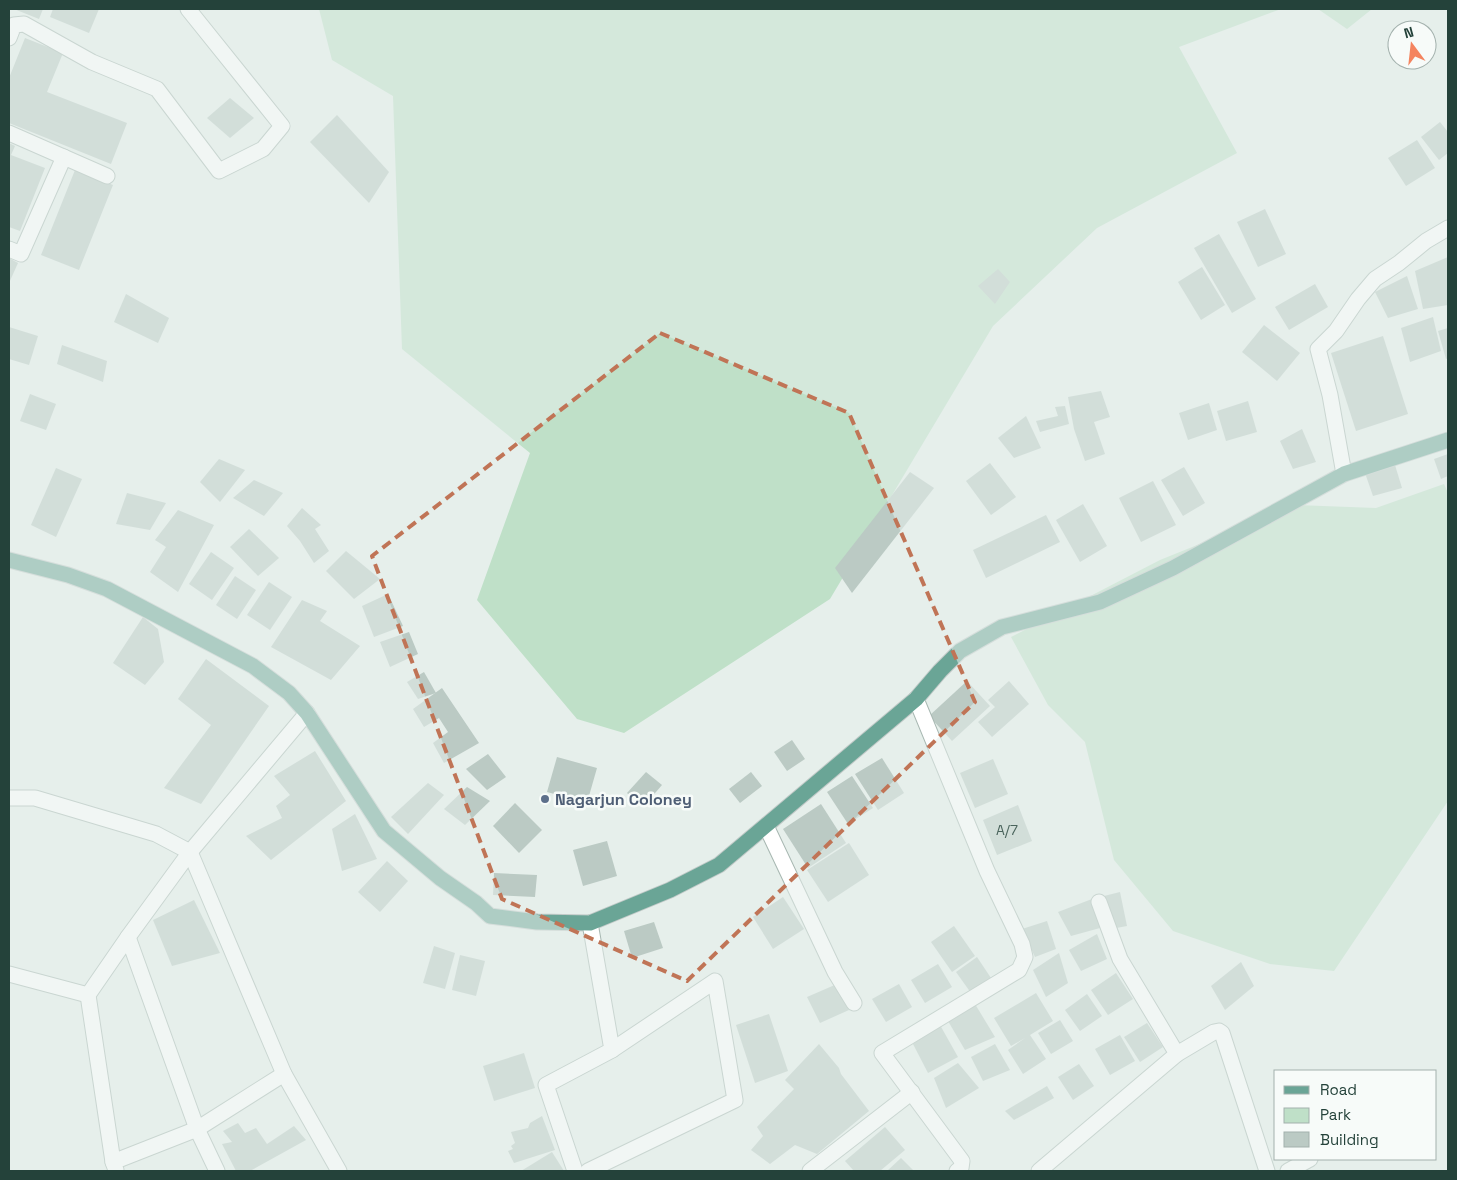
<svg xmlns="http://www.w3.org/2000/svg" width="1457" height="1180" font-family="'Space Grotesk',sans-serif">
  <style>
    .green { fill: #bfe0c8 }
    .building { fill: #bbcac4 }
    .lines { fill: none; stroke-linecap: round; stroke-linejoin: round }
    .minor-casing { stroke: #a8b8b2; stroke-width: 17 }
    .major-casing { stroke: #c2cac8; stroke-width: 17 }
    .minor { stroke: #fff; stroke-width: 15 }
    .major { stroke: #6aa596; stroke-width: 15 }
    .marked { fill: none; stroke: #c07456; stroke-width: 4; stroke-dasharray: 10 6; stroke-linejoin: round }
    .service-dot { fill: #5c6f8a; stroke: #f7fbf9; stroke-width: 2 }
    .labels { text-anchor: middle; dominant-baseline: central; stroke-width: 5; stroke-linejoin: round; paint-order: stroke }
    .number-label { font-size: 14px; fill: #4a645c }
    .service-label { font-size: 16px; font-weight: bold; fill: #4e5e75; stroke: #f7fbf9; text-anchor: start }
  </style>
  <rect width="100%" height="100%" fill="#e6efeb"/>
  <!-- green -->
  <g class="green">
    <polygon points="319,9 1281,9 1179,47 1237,153 1097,228 993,326 830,599 624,733 577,719 477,600 530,453 402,349 393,96 332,60"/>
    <polygon points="1318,9 1372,9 1347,29"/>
    <polygon points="1444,484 1448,493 1448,801 1334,971 1270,964 1173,931 1114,860 1085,742 1048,705 1011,637 1160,560 1296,505 1376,508"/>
  </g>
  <!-- building -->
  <g class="building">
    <polygon points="14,9 43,9 39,19"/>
    <polygon points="53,9 99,9 89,33 50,17"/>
    <polygon points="25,38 63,53 47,92 127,123 111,164 9,123 9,78"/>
    <polygon points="230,98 254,118 230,138 207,118"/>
    <polygon points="337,115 389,172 369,203 310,142"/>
    <polygon points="1440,122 1448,132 1448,153 1439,160 1421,137"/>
    <polygon points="1417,140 1435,168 1406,186 1388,158"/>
    <polygon points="9,143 15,146 11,155 45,168 20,231 9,227"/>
    <polygon points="75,170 113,185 79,270 41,255"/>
    <polygon points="1265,209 1286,254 1258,267 1237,222"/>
    <polygon points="1219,234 1256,299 1232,313 1194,248"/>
    <polygon points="1448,257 1448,305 1423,309 1415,271"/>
    <polygon points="9,258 18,263 9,283"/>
    <polygon points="1202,267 1225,305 1201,320 1178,282"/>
    <polygon points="998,269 1010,282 995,304 978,286"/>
    <polygon points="1407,276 1418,309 1388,318 1375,292"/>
    <polygon points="1315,284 1328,307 1289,330 1275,307"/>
    <polygon points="126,294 169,318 158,343 114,322"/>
    <polygon points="1433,317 1441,351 1410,362 1401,328"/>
    <polygon points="1264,325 1300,353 1277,381 1242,352"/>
    <polygon points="9,327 38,336 29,365 9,359"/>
    <polygon points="1448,328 1448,358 1446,359 1438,331"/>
    <polygon points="1383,336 1408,414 1356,431 1331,353"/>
    <polygon points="62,345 107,361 103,382 57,364"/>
    <polygon points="1101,391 1110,417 1094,422 1105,454 1085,461 1074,429 1068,397"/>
    <polygon points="30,394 56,404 46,430 20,421"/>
    <polygon points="1248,401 1257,432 1226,441 1217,411"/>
    <polygon points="1209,403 1217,430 1188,440 1179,413"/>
    <polygon points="1065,406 1069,424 1040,432 1036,421 1058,416 1055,407"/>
    <polygon points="1026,416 1041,448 1014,458 998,438"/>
    <polygon points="1302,429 1316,462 1293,469 1280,441"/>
    <polygon points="1448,454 1448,476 1441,479 1434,459"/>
    <polygon points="219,459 245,470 220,502 200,482"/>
    <polygon points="990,463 1016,497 991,515 966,481"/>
    <polygon points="1395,465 1402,488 1373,496 1365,473"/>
    <polygon points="1184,467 1205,503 1183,516 1161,480"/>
    <polygon points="56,468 82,479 56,537 31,525"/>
    <polygon points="910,472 934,488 852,593 835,568"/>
    <polygon points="254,480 283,493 264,516 233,498"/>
    <polygon points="1153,481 1176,525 1141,542 1119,498"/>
    <polygon points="127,493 166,503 150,530 116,524"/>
    <polygon points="1083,504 1107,546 1080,562 1056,520"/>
    <polygon points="302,508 321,525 315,529 329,551 314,563 300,541 287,526"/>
    <polygon points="178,510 214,525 178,592 150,572 166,547 155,540"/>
    <polygon points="1046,515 1060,542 986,578 973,550"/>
    <polygon points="249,529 279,558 258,576 230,547"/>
    <polygon points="346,551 380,579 354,599 326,571"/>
    <polygon points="211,552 234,568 212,600 189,584"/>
    <polygon points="235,576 256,590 237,619 216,605"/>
    <polygon points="269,582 292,597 270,630 247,615"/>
    <polygon points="388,594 403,626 374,637 362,606"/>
    <polygon points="302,600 327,611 320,621 360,646 331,680 271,647"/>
    <polygon points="143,617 158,629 164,662 145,685 113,663"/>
    <polygon points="409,632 418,654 390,667 380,642"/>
    <polygon points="206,659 269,706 201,804 164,788 211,725 178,699"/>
    <polygon points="424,672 436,693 418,699 407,682"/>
    <polygon points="967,681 990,706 952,741 929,716"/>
    <polygon points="1009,681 1029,704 992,737 978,722 995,707 988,700"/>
    <polygon points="442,688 479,743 444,763 433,743 448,732 439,718 424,727 413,709"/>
    <polygon points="792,740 805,759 787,771 774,752"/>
    <polygon points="315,751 346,801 271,860 246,836 282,818 276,806 290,795 274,776"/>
    <polygon points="488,754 506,777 487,790 466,769"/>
    <polygon points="557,757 597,768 587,803 547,792"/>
    <polygon points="882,758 904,793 878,810 855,774"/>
    <polygon points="993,759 1008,794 975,808 960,773"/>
    <polygon points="646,772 662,785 643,807 627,793"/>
    <polygon points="751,772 762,786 740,803 729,789"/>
    <polygon points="852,776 873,808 848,824 827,792"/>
    <polygon points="428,783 444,795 408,834 391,817"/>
    <polygon points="467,787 490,801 465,825 444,809"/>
    <polygon points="515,803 542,830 519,853 493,826"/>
    <polygon points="821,804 846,843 808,868 783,829"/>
    <polygon points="1018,805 1032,841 997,855 983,820"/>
    <polygon points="355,814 377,859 342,871 332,829"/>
    <polygon points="607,841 617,876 583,886 573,850"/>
    <polygon points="849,843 869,875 828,902 807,870"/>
    <polygon points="387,861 408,881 380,912 358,892"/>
    <polygon points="494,873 537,875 535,897 493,895"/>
    <polygon points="1120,892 1127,926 1111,929 1104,896"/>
    <polygon points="783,897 804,929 773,949 753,917"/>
    <polygon points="1092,899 1100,928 1071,936 1058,912"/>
    <polygon points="194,900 220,953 172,966 153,920"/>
    <polygon points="1047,921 1056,949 1035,957 1022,929"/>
    <polygon points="654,922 663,948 632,958 624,931"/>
    <polygon points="954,926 975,956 952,972 931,942"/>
    <polygon points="1097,934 1107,959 1081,971 1069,950"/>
    <polygon points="434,946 455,953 445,989 423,983"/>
    <polygon points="1059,953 1068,983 1046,997 1033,970"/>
    <polygon points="460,955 485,961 476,996 452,990"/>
    <polygon points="977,957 991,978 971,993 956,972"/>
    <polygon points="1241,962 1254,986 1225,1010 1211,986"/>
    <polygon points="938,964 952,987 925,1003 911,980"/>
    <polygon points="1116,973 1133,999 1108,1015 1091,990"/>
    <polygon points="837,984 849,1010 820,1023 807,997"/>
    <polygon points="899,984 912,1007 886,1022 872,999"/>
    <polygon points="1036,993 1053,1021 1030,1035 1046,1059 1023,1074 1008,1050 1025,1038 1011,1046 994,1018"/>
    <polygon points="1087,994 1102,1016 1080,1031 1065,1010"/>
    <polygon points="975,1004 995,1037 965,1050 948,1021"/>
    <polygon points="769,1014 788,1071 755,1083 736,1025"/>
    <polygon points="1060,1020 1073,1041 1051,1054 1038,1033"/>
    <polygon points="1147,1023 1163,1047 1140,1062 1124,1037"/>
    <polygon points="940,1025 958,1057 928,1073 913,1044"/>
    <polygon points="1120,1035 1135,1061 1110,1075 1095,1049"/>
    <polygon points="819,1044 839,1068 841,1074 869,1111 817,1154 795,1145 770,1164 751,1150 763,1136 757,1127 794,1089 785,1080"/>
    <polygon points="995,1044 1010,1070 983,1081 971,1057"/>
    <polygon points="524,1053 535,1088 494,1101 483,1066"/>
    <polygon points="958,1063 979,1088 946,1108 934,1078"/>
    <polygon points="1079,1064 1094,1086 1073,1100 1058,1077"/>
    <polygon points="1047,1086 1054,1098 1014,1120 1005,1111"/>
    <polygon points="542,1116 555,1150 514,1163 508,1151 513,1149 511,1146 515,1143 511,1132 528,1128 530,1123"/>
    <polygon points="238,1123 245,1133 256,1128 267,1144 294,1126 306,1140 250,1171 236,1171 222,1144 232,1142 223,1131"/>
    <polygon points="885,1127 905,1150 880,1171 854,1171 845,1161"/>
    <polygon points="552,1152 564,1171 521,1171"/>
    <polygon points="901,1158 914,1171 887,1171"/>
  </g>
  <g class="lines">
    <!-- minor casing -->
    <g class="minor-casing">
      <g id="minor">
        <polyline points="9,38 14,25 24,24 92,62 157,89 219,171 263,149 282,126 188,9"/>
        <polyline points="9,133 107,176"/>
        <polyline points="9,249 21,254 64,157"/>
        <polyline points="1344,474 1330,395 1318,349 1336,331 1358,299 1375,279 1399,263 1426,241 1448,228"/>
        <polyline points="916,699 987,871 1022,944 1025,957 1019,970 882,1053 962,1161 961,1168 957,1171"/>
        <polyline points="9,798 35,798 156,834 190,852 284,1074"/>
        <polyline points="766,826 835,972 854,1003"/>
        <polyline points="128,937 190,852 307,713"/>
        <polyline points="9,974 88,995"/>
        <polyline points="1177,1054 1214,1032 1219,1031 1222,1033 1267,1171"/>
        <polyline points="113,1162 88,995 128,937 197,1129 284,1074 339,1171"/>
        <polyline points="116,1170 113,1162 197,1129 217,1171"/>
        <polyline points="575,1171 546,1085 612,1050 590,923"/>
        <polyline points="588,1171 735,1100 715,981 612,1050"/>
        <polyline points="810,1171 912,1092"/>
        <polyline points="1039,1171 1177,1054 1120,959 1099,902"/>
        <polyline points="1288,1171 1310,1159"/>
      </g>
    </g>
    <!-- major casing -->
    <g class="major-casing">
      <polyline id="major" points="9,560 68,575 107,589 253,666 289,693 307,713 384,831 440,878 476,903 490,916 537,922 590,923 670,890 719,865 916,699 940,671 960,651 1002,627 1100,602 1173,568 1344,474 1448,440"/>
    </g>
    <!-- minor -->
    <use href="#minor" class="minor"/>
    <!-- major -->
    <use href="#major" class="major"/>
  </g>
  <!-- marked area -->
  <path d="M0 0H1457V1180H0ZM660 333 849 413 975 702 687 981 502 899 372 556Z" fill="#e6efeb" fill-opacity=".55" fill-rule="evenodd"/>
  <path class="marked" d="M660 333 849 413 975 702 687 981 502 899 372 556Z"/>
  <!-- markers -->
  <circle class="service-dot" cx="545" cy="799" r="5"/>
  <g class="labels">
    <!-- number labels -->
    <g class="number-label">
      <text x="1007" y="830">A/7</text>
    </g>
    <!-- service labels -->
    <g class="service-label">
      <text x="555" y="799">Nagarjun Coloney</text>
    </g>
  </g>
  <!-- border -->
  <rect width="1457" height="1180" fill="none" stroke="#24423a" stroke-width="20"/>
  <!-- legend -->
  <rect x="1274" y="1070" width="162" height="90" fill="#f7fbf9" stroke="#a3b1ad"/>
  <rect x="1284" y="1086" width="25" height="8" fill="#6aa596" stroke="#a3b1ad"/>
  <text x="1320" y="1095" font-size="15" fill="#24423a">Road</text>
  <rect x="1284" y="1108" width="25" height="15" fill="#bfe0c8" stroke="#a3b1ad"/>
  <text x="1320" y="1120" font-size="15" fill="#24423a">Park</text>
  <rect x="1284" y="1132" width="25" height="15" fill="#bbcac4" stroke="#a3b1ad"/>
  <text x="1320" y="1145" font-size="15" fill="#24423a">Building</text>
  <!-- north arrow -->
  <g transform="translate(1412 45) rotate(345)"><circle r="24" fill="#f7fbf9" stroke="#a3b1ad"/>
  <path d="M0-4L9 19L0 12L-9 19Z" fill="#f4845f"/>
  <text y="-8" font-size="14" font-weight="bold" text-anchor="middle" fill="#24423a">N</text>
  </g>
</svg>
